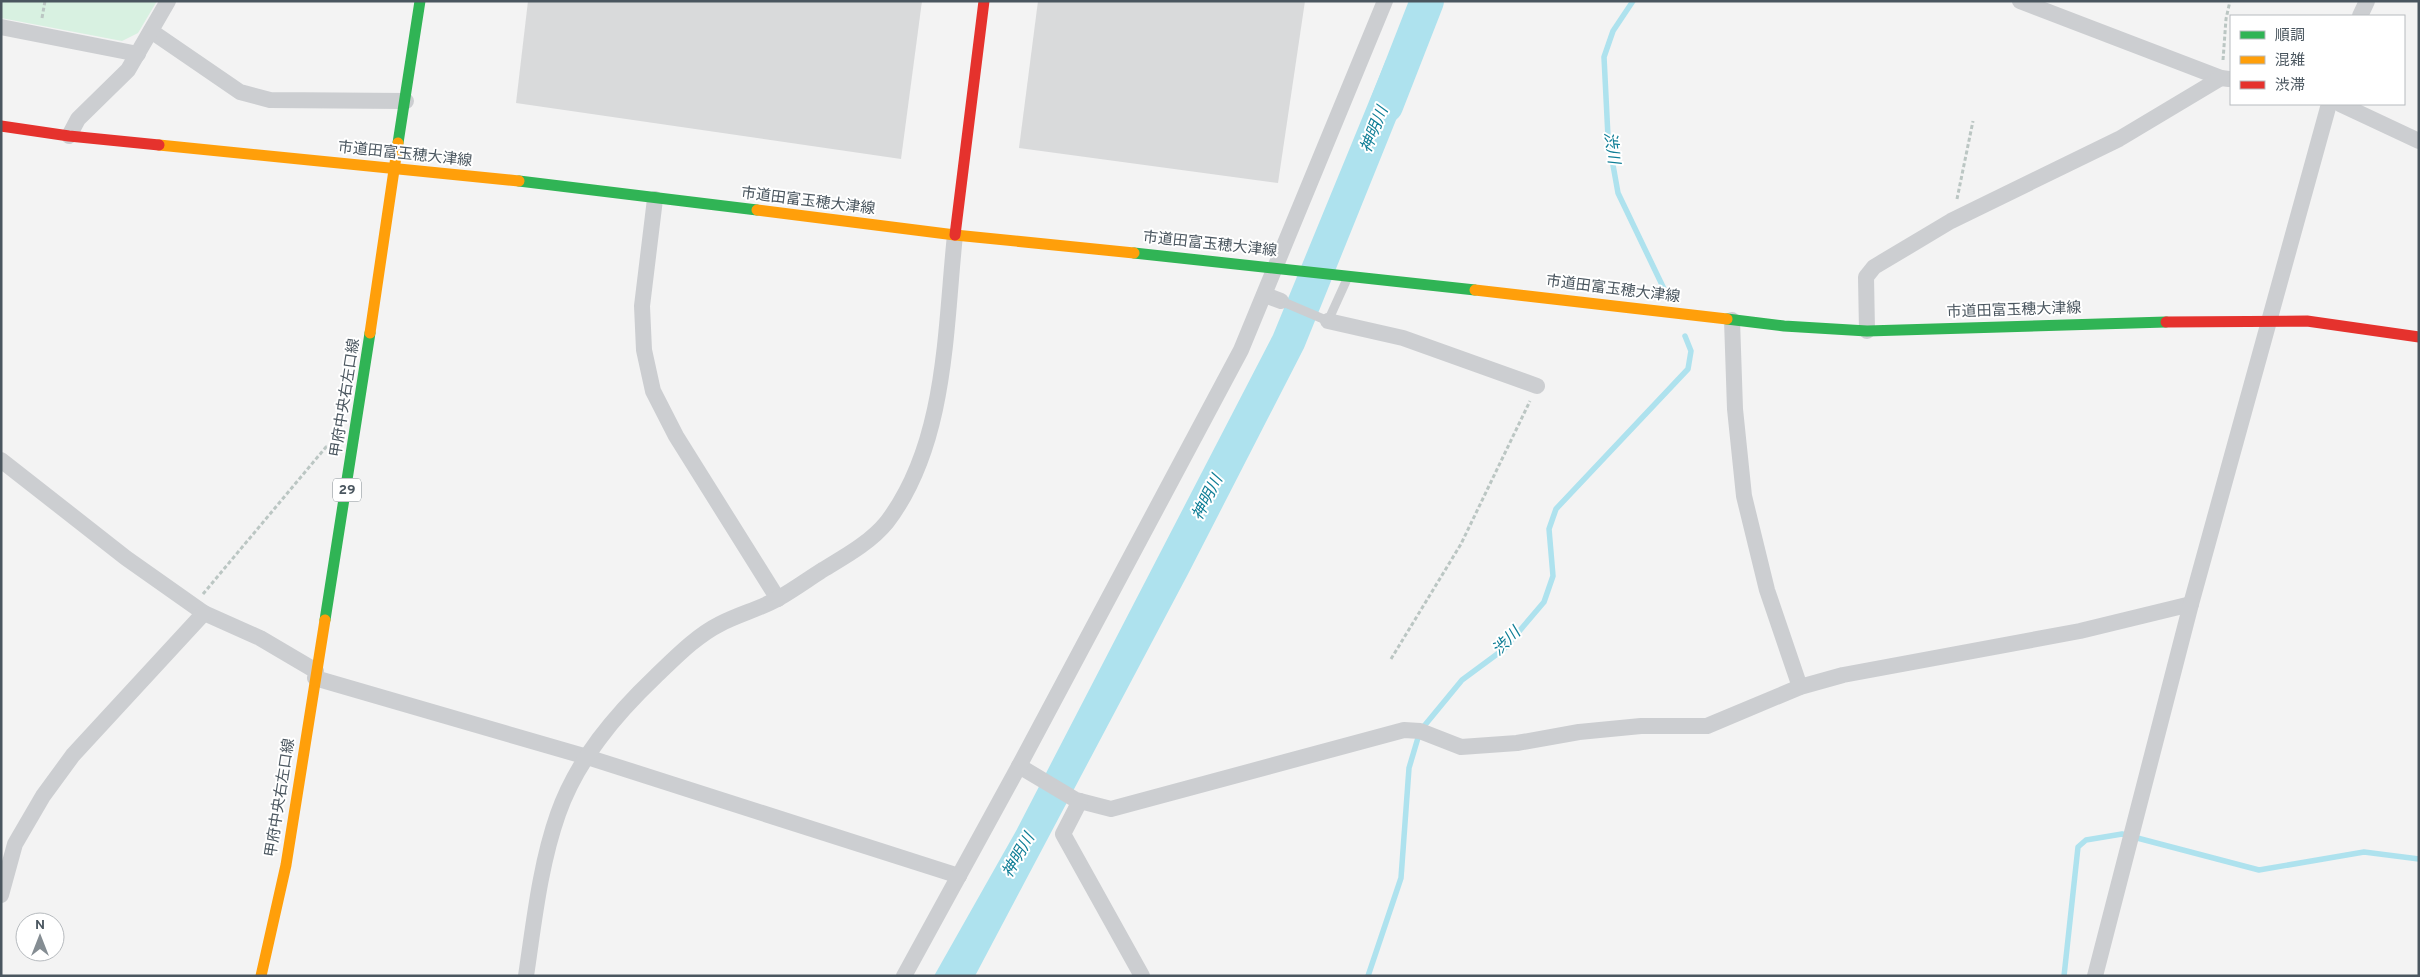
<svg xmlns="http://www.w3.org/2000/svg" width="2420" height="977" font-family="Overpass,'Noto Sans JP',sans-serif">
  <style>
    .green { fill: #d8f1e1 }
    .water { fill: #aee2ee }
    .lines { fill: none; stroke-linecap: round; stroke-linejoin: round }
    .stream { stroke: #aee2ee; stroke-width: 5.5 }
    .river { stroke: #aee2ee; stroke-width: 34 }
    .building { fill: #d9dadb }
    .path { stroke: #bbc6c3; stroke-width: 3; stroke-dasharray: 4 2.5; stroke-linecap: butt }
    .lane { stroke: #ccced1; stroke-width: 9 }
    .street { stroke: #ccced1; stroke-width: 16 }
    .fast { stroke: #30b455; stroke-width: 11 }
    .slow { stroke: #ff9f0a; stroke-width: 11 }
    .jam { stroke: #e5322d; stroke-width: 11 }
    .labels { text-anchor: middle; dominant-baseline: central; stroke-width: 4; stroke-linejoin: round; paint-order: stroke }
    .shield { fill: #fff; stroke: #80898f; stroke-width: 1 }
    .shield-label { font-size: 14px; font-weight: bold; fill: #4a565f }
    .street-label { font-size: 15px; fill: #4a565f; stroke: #fff }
    .water-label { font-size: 16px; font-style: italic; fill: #0f7e96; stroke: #fff }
  </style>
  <rect width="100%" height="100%" fill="#f3f3f3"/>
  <!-- green -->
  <polygon class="green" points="1,1 157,1 138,33 122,41 1,18"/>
  <!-- water -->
  <polygon class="water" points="1386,60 1417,68 1304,348 1188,574 975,976 934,976 1016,831 1273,335"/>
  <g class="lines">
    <!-- stream -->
    <g class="stream">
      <polyline points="1633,1 1613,31 1604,57 1608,137 1618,193 1665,291"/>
      <polyline points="1368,976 1401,878 1409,768 1420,731 1462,680 1504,649 1544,602 1553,576 1549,529 1556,509 1688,369 1691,351 1685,336"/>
      <polyline points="2064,976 2078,847 2086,840 2122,834 2259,870 2364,852 2419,859"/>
    </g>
    <!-- river -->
    <polyline class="river" points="1386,106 1427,1"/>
  </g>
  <!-- building -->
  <g class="building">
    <polygon points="528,1 922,1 901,159 516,103"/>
    <polygon points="1038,1 1305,1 1278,183 1019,148"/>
  </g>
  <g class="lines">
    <!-- path -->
    <g class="path">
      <polyline points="42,18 45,1"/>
      <polyline points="2223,60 2226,19 2230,1"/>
      <polyline points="1957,199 1973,121"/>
      <polyline points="203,594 326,447 331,446"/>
      <polyline points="1391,659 1461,544 1530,401"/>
    </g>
    <!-- lane -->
    <polyline class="lane" points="1281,301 1328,321 1348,277"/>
    <!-- street -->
    <g class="street">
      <polyline points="2020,1 2221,78 2229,79"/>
      <polyline points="2360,16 2367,1"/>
      <polyline points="1,27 138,54"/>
      <polyline points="151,31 240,92 270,100 406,101"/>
      <polyline points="2340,104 2419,141"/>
      <polyline points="69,136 78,119 128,70 168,1"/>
      <polyline points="655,199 642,306 644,350 653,391 676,436 778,599"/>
      <polyline points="1265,295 1281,301"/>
      <polyline points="1732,320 1735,409 1744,496 1767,590 1800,687"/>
      <polyline points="1328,321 1403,338 1537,386"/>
      <polyline points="1867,331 1866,277 1874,267 1951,221 2119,139 2221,78"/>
      <polyline points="1,460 126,558 204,613 260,638 316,671"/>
      <polyline points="315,678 587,757 959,876"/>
      <polyline points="1019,766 1076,800 1111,809 1404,730 1420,731 1461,747 1517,743 1579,732 1641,726 1707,726 1800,687 1843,675 2080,631 2191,604"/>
      <polyline points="1080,801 1063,834 1142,976"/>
      <polyline points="1,895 15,844 43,796 73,755 204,613"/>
      <path d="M526 976C534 922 540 865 558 814 577 760 615 715 656 676 675 658 696 636 720 624 739 614 760 609 779 598 793 590 807 580 821 571 844 557 870 543 887 522 947 443 945 329 955 235"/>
      <polyline points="904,976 1019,766 1241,350 1385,1"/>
      <polyline points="2095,976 2191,604 2329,104"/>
    </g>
    <!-- fast -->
    <g class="fast">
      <polyline points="398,143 420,1"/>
      <polyline points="519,181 757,210"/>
      <polyline points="1134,253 1475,290"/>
      <polyline points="1727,319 1784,326 1867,331 2166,322"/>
      <polyline points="325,620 370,333"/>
    </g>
    <!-- slow -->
    <g class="slow">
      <polyline points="159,145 519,181"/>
      <polyline points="757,210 955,235 1134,253"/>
      <polyline points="1475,290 1727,319"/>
      <polyline points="370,333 398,143"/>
      <polyline points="261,976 286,865 325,620"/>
    </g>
    <!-- jam -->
    <g class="jam">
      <polyline points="1,126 69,136 159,145"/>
      <polyline points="955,235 984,1"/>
      <polyline points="2166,322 2307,321 2419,337"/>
    </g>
  </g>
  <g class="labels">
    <!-- shield labels -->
    <rect class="shield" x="333" y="478.5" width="28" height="23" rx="4"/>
    <g class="shield-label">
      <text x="347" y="490">29</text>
    </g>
    <!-- street labels -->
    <g class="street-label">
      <text transform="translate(405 155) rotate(6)">市道田富玉穂大津線</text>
      <text transform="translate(808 202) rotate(7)">市道田富玉穂大津線</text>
      <text transform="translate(1210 245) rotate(6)">市道田富玉穂大津線</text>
      <text transform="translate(1613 290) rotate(7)">市道田富玉穂大津線</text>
      <text transform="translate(2014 311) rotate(-2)">市道田富玉穂大津線</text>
      <text transform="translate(346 398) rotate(-81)">甲府中央右左口線</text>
      <text transform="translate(281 798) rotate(-81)">甲府中央右左口線</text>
    </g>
    <!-- water labels -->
    <g class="water-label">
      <text transform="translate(1375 130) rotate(-68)">神明川</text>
      <text transform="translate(1611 148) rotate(82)">渋川</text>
      <text transform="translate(1208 498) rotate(-63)">神明川</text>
      <text transform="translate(1507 642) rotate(-45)">渋川</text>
      <text transform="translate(1019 856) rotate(-60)">神明川</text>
    </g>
  </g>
  <!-- border -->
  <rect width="2420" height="977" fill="none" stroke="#4a565f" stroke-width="5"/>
  <!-- legend -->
  <rect x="2230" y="15" width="175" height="90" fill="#ffffff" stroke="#b7bbbf"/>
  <rect x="2240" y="31" width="25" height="8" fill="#30b455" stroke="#b7bbbf"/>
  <text x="2275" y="40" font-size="15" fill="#4a565f">順調</text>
  <rect x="2240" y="56" width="25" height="8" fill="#ff9f0a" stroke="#b7bbbf"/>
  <text x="2275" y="65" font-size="15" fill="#4a565f">混雑</text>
  <rect x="2240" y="81" width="25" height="8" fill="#e5322d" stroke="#b7bbbf"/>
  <text x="2275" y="90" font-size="15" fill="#4a565f">渋滞</text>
  <!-- north arrow -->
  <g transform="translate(40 937)"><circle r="24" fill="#ffffff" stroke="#b7bbbf"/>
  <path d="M0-4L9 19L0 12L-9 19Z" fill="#858d93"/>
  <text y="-8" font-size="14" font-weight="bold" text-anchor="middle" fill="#4a565f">N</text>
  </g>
</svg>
